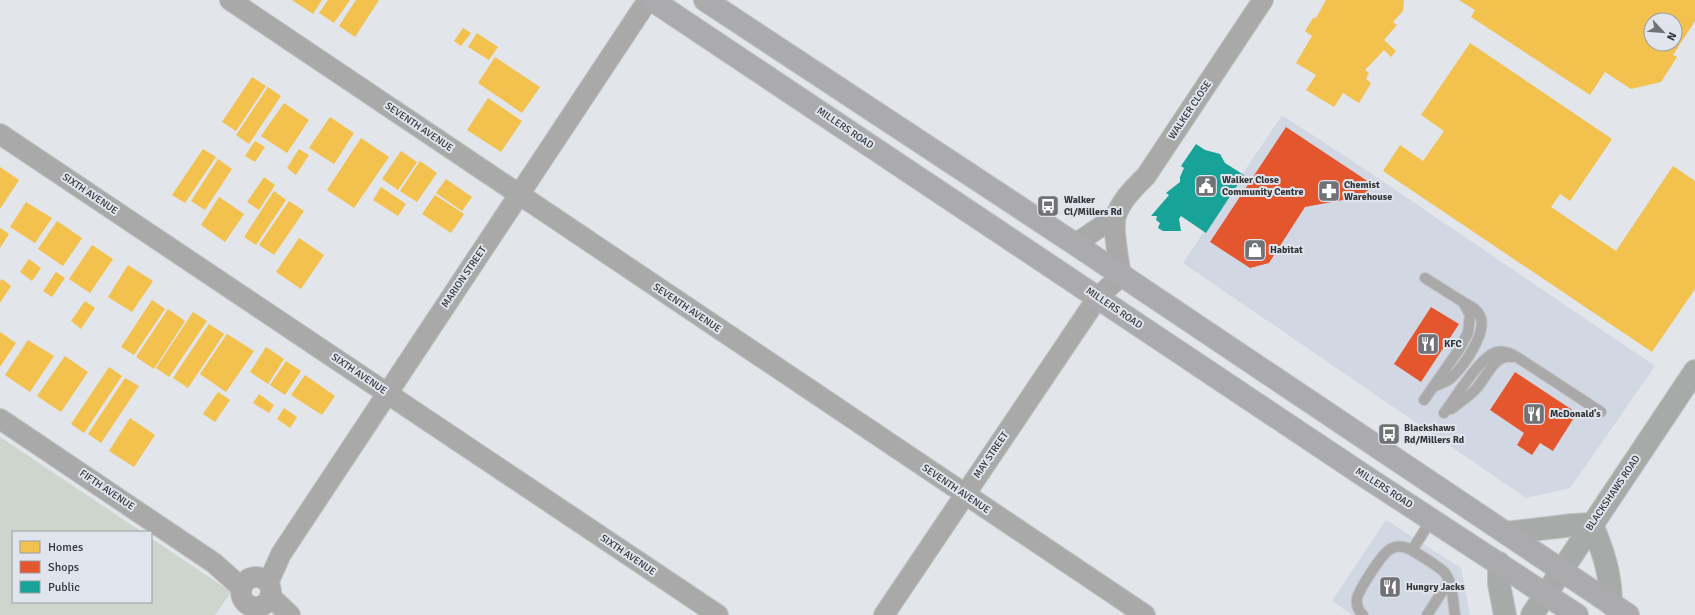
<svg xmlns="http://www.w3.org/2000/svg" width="1695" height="615" font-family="Signika,sans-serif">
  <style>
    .built { fill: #d2d8e3 }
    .green { fill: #cdd5cc }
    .homes { fill: #f2c14e; fill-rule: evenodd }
    .shops { fill: #e4572e }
    .public { fill: #17a398 }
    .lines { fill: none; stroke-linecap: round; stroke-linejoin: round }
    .service-casing { stroke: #c0c2c5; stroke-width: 12 }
    .minor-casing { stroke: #c0c2c5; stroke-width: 22 }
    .secondary-casing { stroke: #c0c2c5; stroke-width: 24 }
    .primary-casing { stroke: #c0c2c5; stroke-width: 24 }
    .service { stroke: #a9a9a9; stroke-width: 10 }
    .minor { stroke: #a9a9a9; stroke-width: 20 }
    .secondary { stroke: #a8a9a9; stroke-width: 22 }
    .primary { stroke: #ababad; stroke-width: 22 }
    .labels { text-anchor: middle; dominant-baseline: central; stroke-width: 4; stroke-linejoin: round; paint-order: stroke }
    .street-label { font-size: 10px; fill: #323437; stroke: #dfe4ed }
    .poi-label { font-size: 10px; font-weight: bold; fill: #323437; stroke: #dfe4ed; text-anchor: start }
  </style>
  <rect width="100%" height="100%" fill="#e2e5ea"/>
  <!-- built -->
  <g class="built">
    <polygon points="1282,115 1366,170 1655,366 1570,488 1526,498 1183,263"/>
    <polygon points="1386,520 1461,568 1470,615 1352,615 1332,601"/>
  </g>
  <!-- green -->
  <polygon class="green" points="0,437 142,532 13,532 13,602 151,602 151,538 231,592 215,615 0,615"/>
  <!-- homes -->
  <g class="homes">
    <polygon points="292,0 322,0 313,14"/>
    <polygon points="328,0 350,0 334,23 319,13"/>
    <polygon points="356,0 379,0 355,37 339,26"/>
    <polygon points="1326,0 1404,0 1403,11 1393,22 1397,25 1384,40 1396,51 1391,57 1384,50 1365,70 1369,73 1366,79 1371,83 1359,103 1343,93 1334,107 1306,90 1316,75 1296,63 1312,36 1305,31 1313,18 1316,18"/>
    <path d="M1459 0H1695V21L1673 55 1677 57 1661 82 1631 89 1605 72 1590 95 1471 17 1475 10ZM1651 20H1675V44H1651Z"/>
    <polygon points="463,28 471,33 461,46 454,41"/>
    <polygon points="477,33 498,47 489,60 468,47"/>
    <polygon points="1470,43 1612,139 1570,201 1560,194 1551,207 1616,251 1673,166 1695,181 1695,289 1652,352 1383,171 1400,145 1423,161 1444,131 1421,115"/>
    <polygon points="495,57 540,87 522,113 478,83"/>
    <polygon points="252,77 266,86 236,131 222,122"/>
    <polygon points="268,87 281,96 249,144 236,135"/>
    <polygon points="488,98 522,121 501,152 467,130"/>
    <polygon points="284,103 309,120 287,153 261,136"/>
    <polygon points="330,117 354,133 334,164 309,148"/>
    <polygon points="361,138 389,157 354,208 327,190"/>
    <polygon points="255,141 265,147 255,162 245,156"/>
    <polygon points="203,149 216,157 185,203 172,195"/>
    <polygon points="299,149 309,155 296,175 287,168"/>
    <polygon points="401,151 417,162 398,190 382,179"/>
    <polygon points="218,159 232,169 205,210 191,201"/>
    <polygon points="420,161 437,173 417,202 400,191"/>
    <polygon points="0,167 19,180 0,209"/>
    <polygon points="264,177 275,185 259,210 247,202"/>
    <polygon points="446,179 472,197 462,211 436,193"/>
    <polygon points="381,187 406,204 398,216 373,200"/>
    <polygon points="274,191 286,200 256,245 244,237"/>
    <polygon points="435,195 464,214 451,233 422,214"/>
    <polygon points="219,197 244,214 225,242 201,225"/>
    <polygon points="289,201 304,211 274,255 259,245"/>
    <polygon points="26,202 52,218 35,243 10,227"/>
    <polygon points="57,221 82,238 63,266 38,249"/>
    <polygon points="0,228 9,234 0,248"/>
    <polygon points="299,238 324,255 301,289 276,272"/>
    <polygon points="92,245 113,259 90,293 69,279"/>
    <polygon points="29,259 41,268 32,281 20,272"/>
    <polygon points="128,265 153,281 132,312 108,297"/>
    <polygon points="56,272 65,278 52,297 43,291"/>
    <polygon points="2,279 11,286 0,303 0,281"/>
    <polygon points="152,300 165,309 134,355 121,347"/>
    <polygon points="85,301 95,308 81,329 71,321"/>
    <polygon points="168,309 185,321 154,369 136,357"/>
    <polygon points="193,312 207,321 169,377 156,368"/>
    <polygon points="209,324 224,334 188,388 173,378"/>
    <polygon points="0,332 16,343 0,367"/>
    <polygon points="227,334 254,351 226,392 200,374"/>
    <polygon points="28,340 54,356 30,392 5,375"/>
    <polygon points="266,347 284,359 268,384 250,372"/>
    <polygon points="65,356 88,372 61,412 37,396"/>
    <polygon points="286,361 301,371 285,395 270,385"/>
    <polygon points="109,367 122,376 84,433 71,424"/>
    <polygon points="305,375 335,396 322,415 291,395"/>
    <polygon points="125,378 139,386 101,443 88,434"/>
    <polygon points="218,392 230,400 215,422 203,414"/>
    <polygon points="259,394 274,405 269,413 253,403"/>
    <polygon points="284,408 297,417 290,428 277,419"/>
    <polygon points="130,418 155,435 134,467 109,451"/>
  </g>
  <!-- shops -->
  <g class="shops">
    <polygon points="1286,127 1372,184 1364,196 1305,207 1269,263 1250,268 1210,242"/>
    <polygon points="1431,307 1459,324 1421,382 1394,364"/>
    <polygon points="1515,372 1577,413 1553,451 1540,443 1532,455 1517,445 1524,433 1490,410"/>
  </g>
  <!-- public -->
  <polygon class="public" points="1196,144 1205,150 1220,154 1225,163 1244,175 1206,233 1181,216 1179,219 1181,231 1163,231 1158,228 1160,223 1156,220 1157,216 1151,216 1169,195 1166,193 1180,182 1180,177 1184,168 1181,166"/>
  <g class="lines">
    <!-- service casing -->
    <g class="service-casing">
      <g id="service">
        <path d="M1435 386C1440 384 1447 382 1451 378 1463 367 1488 332 1480 316 1477 309 1470 306 1463 302"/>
        <polyline points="1424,400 1458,351 1468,333 1470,315 1463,302 1425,278"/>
        <path d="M1451 409C1459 403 1468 397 1475 390 1487 378 1493 354 1512 357"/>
        <path d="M1444 413C1454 400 1481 355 1497 352 1506 350 1513 355 1520 359L1601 412"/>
        <polyline points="1412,550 1432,519"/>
        <path d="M1363 615C1359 611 1356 605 1357 599 1358 591 1382 554 1389 550 1393 547 1399 546 1404 547 1410 548 1441 568 1445 573 1453 583 1453 603 1455 615"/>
        <polyline points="1427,615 1449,581"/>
      </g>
    </g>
    <!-- minor casing -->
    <g class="minor-casing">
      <g id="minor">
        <polyline points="230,0 1145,615"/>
        <polyline points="0,134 718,615"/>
        <polyline points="1075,244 1115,217"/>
        <polyline points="0,419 214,563 242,588"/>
        <circle cx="256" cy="592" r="15"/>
        <polyline points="268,583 281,554 648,0"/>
        <polyline points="270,596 290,615"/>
        <path d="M884 615 1098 297 1121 276C1119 261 1112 229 1116 216 1121 200 1135 187 1146 176L1263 0"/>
      </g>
    </g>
    <!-- secondary casing -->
    <g class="secondary-casing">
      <g id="secondary">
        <path d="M1592 524C1603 552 1611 573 1611 604"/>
        <polyline points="1506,533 1573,525 1592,524"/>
        <polyline points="1499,563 1499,584 1505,615"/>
        <polyline points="1532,615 1695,371"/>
      </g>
    </g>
    <!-- primary casing -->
    <g class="primary-casing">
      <g id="primary">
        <polyline points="652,0 1363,475 1577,615"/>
        <polyline points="705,0 1075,244 1628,615"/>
      </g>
    </g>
    <!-- service -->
    <use href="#service" class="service"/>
    <!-- minor -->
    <use href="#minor" class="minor"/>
    <!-- secondary -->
    <use href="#secondary" class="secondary"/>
    <!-- primary -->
    <use href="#primary" class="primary"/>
  </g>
  <!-- icons -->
  <defs>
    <g id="civic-square" transform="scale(1.15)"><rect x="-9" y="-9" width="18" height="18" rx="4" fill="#707276" stroke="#dfe4ed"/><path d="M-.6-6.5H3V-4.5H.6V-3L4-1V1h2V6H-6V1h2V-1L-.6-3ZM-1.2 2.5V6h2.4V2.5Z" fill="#fff"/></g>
    <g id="pharmacy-square" transform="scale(1.15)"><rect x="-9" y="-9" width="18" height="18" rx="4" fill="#707276" stroke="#dfe4ed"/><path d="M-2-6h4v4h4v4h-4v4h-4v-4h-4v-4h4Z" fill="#fff"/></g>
    <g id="bus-square" transform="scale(1.15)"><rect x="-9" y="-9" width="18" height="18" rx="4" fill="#707276" stroke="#dfe4ed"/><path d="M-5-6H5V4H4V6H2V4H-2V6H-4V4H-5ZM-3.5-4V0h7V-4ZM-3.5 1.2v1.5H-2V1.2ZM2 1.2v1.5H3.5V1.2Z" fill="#fff"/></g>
    <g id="shop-square" transform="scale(1.15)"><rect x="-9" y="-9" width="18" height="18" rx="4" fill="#707276" stroke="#dfe4ed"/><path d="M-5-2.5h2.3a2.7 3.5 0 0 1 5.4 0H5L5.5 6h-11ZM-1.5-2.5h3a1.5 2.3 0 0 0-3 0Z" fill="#fff"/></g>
    <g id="restaurant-square" transform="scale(1.15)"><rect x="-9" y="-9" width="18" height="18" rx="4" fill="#707276" stroke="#dfe4ed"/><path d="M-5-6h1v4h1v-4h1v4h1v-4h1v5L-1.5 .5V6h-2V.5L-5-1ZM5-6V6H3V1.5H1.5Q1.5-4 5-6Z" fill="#fff"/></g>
  </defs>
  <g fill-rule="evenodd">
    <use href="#civic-square" x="1206" y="186"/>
    <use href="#pharmacy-square" x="1329" y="191"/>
    <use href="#bus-square" x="1048" y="206"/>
    <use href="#shop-square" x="1255" y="250"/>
    <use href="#restaurant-square" x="1428" y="344"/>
    <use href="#restaurant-square" x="1534" y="414"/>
    <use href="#bus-square" x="1389" y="434"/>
    <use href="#restaurant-square" x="1390" y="587"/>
  </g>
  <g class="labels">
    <!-- street labels -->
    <g class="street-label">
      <text transform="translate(1190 110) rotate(-56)">WALKER CLOSE</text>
      <text transform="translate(419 127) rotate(34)">SEVENTH AVENUE</text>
      <text transform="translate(845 128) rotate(34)">MILLERS ROAD</text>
      <text transform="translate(90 194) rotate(34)">SIXTH AVENUE</text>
      <text transform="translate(464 277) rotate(-56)">MARION STREET</text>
      <text transform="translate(687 308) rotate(34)">SEVENTH AVENUE</text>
      <text transform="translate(1114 308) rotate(34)">MILLERS ROAD</text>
      <text transform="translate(359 374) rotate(34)">SIXTH AVENUE</text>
      <text transform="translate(991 455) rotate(-56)">MAY STREET</text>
      <text transform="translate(1384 488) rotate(33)">MILLERS ROAD</text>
      <text transform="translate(956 489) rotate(34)">SEVENTH AVENUE</text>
      <text transform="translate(107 490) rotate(34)">FIFTH AVENUE</text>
      <text transform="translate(1613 493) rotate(-56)">BLACKSHAWS ROAD</text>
      <text transform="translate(628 555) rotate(34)">SIXTH AVENUE</text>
    </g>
    <!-- poi labels -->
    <g class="poi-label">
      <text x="1222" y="180">Walker Close<tspan x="1222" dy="12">Community Centre</tspan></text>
      <text x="1344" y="185">Chemist<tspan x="1344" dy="12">Warehouse</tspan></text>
      <text x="1064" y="200">Walker<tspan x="1064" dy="12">Cl/Millers Rd</tspan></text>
      <text x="1270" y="250">Habitat</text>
      <text x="1444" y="344">KFC</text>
      <text x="1550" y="414">McDonald's</text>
      <text x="1404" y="428">Blackshaws<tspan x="1404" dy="12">Rd/Millers Rd</tspan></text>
      <text x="1406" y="587">Hungry Jacks</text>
    </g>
  </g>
  <!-- legend -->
  <rect x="12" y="531" width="140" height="72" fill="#dfe4ed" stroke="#9a9ea4"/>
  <rect x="20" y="541" width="20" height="12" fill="#f2c14e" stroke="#9a9ea4"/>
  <text x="48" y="551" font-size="12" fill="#323437">Homes</text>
  <rect x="20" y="561" width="20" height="12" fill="#e4572e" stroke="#9a9ea4"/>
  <text x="48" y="571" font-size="12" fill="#323437">Shops</text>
  <rect x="20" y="581" width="20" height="12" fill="#17a398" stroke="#9a9ea4"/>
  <text x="48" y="591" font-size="12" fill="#323437">Public</text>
  <!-- north arrow -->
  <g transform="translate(1663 32) rotate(116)"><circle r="19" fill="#dfe4ed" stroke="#9a9ea4"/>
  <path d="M0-3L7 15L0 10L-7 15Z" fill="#707276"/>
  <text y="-6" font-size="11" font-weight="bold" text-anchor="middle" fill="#323437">N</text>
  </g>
</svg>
